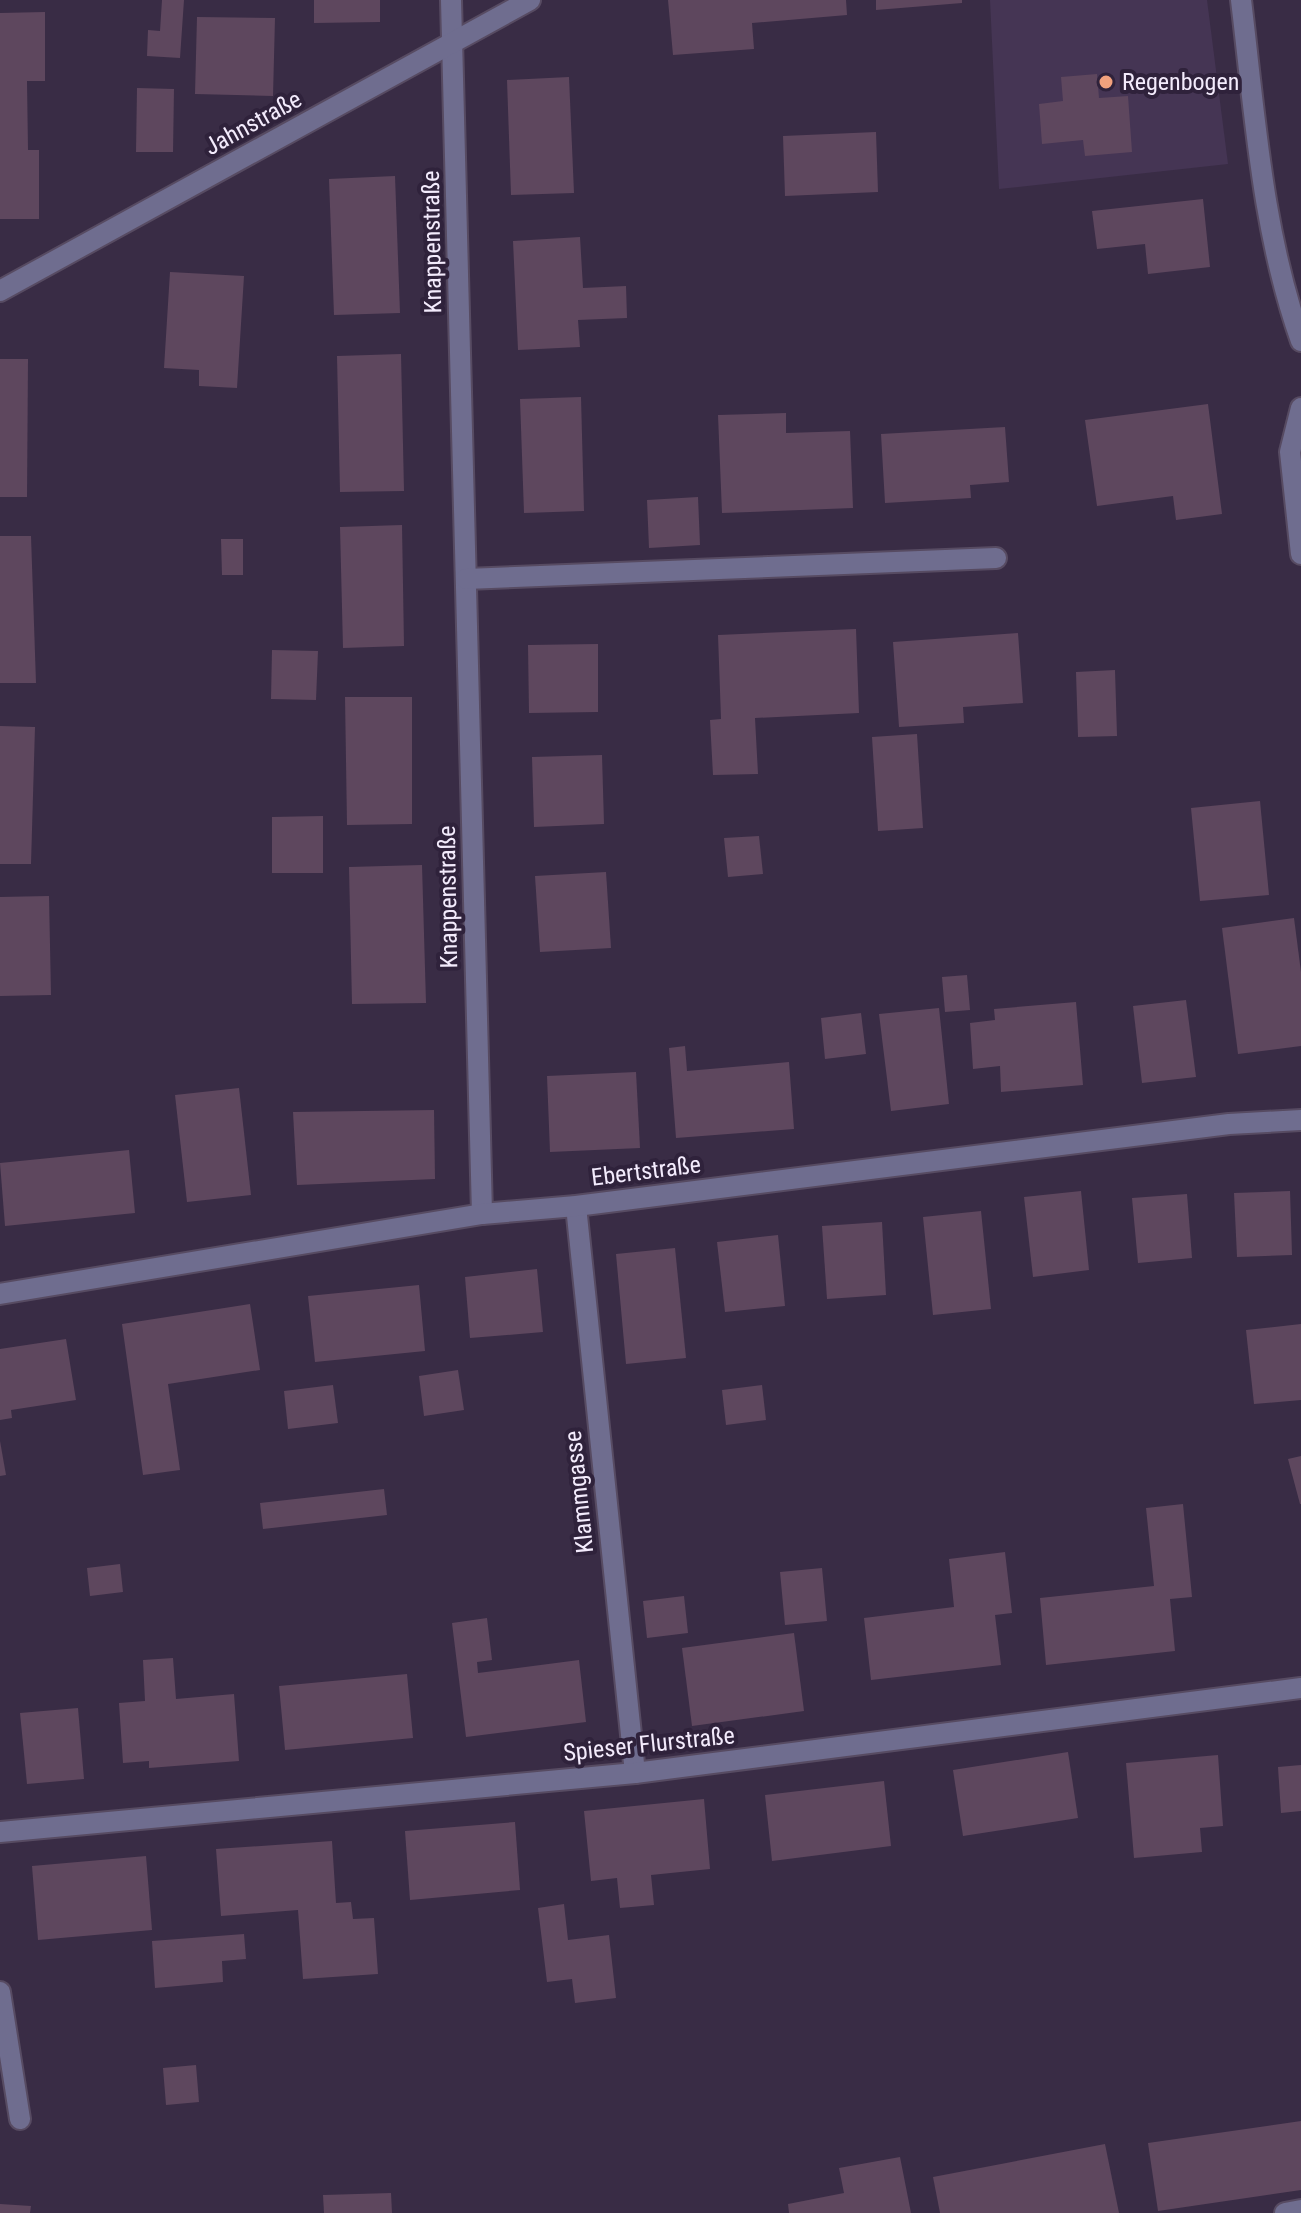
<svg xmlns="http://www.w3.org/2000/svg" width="1301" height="2213" font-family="'Roboto Condensed',sans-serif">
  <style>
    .built { fill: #453554 }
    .building { fill: #5e475e }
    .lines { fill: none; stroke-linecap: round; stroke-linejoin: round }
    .service-casing { stroke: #574b62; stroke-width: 24 }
    .minor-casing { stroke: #574b62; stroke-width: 24 }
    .service { stroke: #6f6d8f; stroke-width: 20 }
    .minor { stroke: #6f6d8f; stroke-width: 20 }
    .poi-dot { fill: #f1a17d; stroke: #2f223b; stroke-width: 3 }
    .labels { text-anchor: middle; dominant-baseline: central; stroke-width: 8; stroke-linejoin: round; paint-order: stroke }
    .poi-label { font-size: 24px; fill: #f3ebfc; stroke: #2f223b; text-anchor: start }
    .street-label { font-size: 24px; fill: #f3ebfc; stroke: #2f223b }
  </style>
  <rect width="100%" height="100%" fill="#392c45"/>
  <!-- built -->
  <polygon class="built" points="990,0 1207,0 1228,164 999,189"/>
  <!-- building -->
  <g class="building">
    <polygon points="162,0 184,0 180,58 147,56 148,30 160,31"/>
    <polygon points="314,0 380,0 380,22 314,23"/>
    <polygon points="668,0 846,0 847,15 752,23 754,49 673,55"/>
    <polygon points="876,0 962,0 962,3 876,10"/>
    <polygon points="45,12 45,81 27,81 28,150 39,150 39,219 0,219 0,13"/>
    <polygon points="197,17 275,18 273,96 195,94"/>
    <polygon points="1097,74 1099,98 1128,96 1132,152 1085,156 1083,140 1042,144 1039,104 1063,101 1061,77"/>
    <polygon points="569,77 574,193 511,195 507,80"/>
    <polygon points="137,88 174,89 173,152 136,152"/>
    <polygon points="876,132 878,192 785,196 783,136"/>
    <polygon points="395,176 400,313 334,315 329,179"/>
    <polygon points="1203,199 1210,267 1148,274 1145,244 1097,249 1092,211"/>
    <polygon points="580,237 583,288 626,286 627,318 578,320 580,347 518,350 513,241"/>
    <polygon points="170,272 244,276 237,388 199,386 199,370 164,368"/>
    <polygon points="401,354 404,491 340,492 337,356"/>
    <polygon points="0,359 28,359 27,497 0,497"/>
    <polygon points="581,397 584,511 524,513 520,399"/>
    <polygon points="1208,404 1222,514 1176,520 1173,496 1097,506 1085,420"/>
    <polygon points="786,413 786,433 850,431 853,508 722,513 718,415"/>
    <polygon points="1005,427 1009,482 970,485 971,498 885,503 881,434"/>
    <polygon points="698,497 700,545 649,548 647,500"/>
    <polygon points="402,525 404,646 343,648 340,527"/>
    <polygon points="0,536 31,536 36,683 0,683"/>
    <polygon points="221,539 243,539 243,575 222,575"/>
    <polygon points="856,629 859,713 755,718 758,774 713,775 710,720 721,719 718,635"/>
    <polygon points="1018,633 1023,703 963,707 964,723 899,727 893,642"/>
    <polygon points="598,644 598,712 529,713 528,645"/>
    <polygon points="272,650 318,651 316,700 271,699"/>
    <polygon points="1115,670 1117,736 1078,737 1076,672"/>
    <polygon points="345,697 412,697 412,824 347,825"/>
    <polygon points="0,726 35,727 31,864 0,864"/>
    <polygon points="917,734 923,828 878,831 872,737"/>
    <polygon points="602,755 604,824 534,827 532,757"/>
    <polygon points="1260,801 1269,895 1200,901 1191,808"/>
    <polygon points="323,816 323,873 272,873 272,817"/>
    <polygon points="759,836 763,874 728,877 724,838"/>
    <polygon points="422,865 426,1003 352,1004 349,867"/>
    <polygon points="606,872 611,948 540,952 535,876"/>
    <polygon points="49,896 51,995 0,996 0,897"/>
    <polygon points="1294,918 1301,972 1301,1046 1238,1054 1222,928"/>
    <polygon points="967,975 970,1010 945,1012 942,977"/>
    <polygon points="1186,1000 1196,1077 1142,1083 1133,1006"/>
    <polygon points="1076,1002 1083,1085 1001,1092 1000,1066 973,1069 970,1023 995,1020 994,1009"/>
    <polygon points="939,1008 949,1104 891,1111 879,1014"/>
    <polygon points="861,1013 866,1054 825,1059 821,1018"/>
    <polygon points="685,1046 687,1071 789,1062 794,1129 676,1138 669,1048"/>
    <polygon points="636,1072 640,1148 550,1152 547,1076"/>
    <polygon points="239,1088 251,1195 187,1202 175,1095"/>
    <polygon points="434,1110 435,1179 297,1185 293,1112"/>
    <polygon points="129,1150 135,1213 5,1226 0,1163"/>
    <polygon points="1081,1191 1089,1270 1033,1277 1024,1197"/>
    <polygon points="1290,1191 1292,1255 1237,1257 1234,1193"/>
    <polygon points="1187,1194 1192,1258 1138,1263 1132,1198"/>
    <polygon points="981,1211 991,1309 933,1315 923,1217"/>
    <polygon points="882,1222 886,1295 827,1299 822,1226"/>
    <polygon points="778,1235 785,1306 725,1312 717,1242"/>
    <polygon points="675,1248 686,1358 626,1364 616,1254"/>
    <polygon points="537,1269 543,1332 470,1338 465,1277"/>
    <polygon points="419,1285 425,1351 315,1362 308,1296"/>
    <polygon points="250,1304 260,1370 168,1384 180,1470 143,1475 122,1324"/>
    <polygon points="1301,1324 1301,1400 1254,1404 1246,1330"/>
    <polygon points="66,1339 76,1400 11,1410 12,1418 0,1420 0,1349"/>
    <polygon points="458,1370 464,1410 424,1416 419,1376"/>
    <polygon points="333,1385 338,1423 288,1429 284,1391"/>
    <polygon points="762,1385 766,1420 726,1425 722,1390"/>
    <polygon points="0,1441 6,1475 0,1476"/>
    <polygon points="1301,1456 1301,1504 1300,1504 1288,1459"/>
    <polygon points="384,1489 387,1515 263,1529 260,1503"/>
    <polygon points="1183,1504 1192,1597 1170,1599 1175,1651 1046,1665 1040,1598 1154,1586 1146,1508"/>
    <polygon points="1005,1552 1012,1613 995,1615 1001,1665 871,1680 864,1618 954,1607 949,1559"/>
    <polygon points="120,1564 123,1592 90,1596 87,1568"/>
    <polygon points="822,1568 827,1621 785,1625 780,1572"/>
    <polygon points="684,1596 688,1633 647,1638 643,1601"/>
    <polygon points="487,1618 492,1660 477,1662 478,1673 579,1660 586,1722 466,1737 452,1623"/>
    <polygon points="794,1633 804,1711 692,1726 682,1648"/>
    <polygon points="173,1658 176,1699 234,1694 239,1761 149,1768 149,1761 123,1763 119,1703 145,1701 143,1660"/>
    <polygon points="407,1674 413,1738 285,1750 279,1686"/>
    <polygon points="78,1708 84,1779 27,1784 20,1713"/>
    <polygon points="1068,1752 1078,1818 963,1836 953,1770"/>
    <polygon points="1218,1755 1223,1826 1200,1828 1202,1852 1134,1858 1126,1763"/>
    <polygon points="1301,1765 1301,1811 1281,1813 1278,1767"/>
    <polygon points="884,1781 891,1846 772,1861 765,1795"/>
    <polygon points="704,1799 710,1869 651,1875 654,1905 620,1908 617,1878 591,1881 584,1811"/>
    <polygon points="515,1822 520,1890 410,1900 405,1831"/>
    <polygon points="332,1841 336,1903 351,1902 353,1919 374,1918 378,1974 303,1979 298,1910 221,1916 216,1849"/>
    <polygon points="146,1856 152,1930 38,1940 32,1866"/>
    <polygon points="564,1904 568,1940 609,1935 616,1998 575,2003 572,1979 547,1982 538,1908"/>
    <polygon points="244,1934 246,1959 222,1961 223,1982 155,1988 152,1941"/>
    <polygon points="196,2065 199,2102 166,2105 163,2068"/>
    <polygon points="1301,2121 1301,2190 1158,2211 1148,2143"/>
    <polygon points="1105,2144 1119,2213 940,2213 933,2177"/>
    <polygon points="900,2157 911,2213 789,2213 788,2204 844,2193 839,2168"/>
    <polygon points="391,2193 392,2213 324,2213 323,2195"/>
    <polygon points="0,2204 31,2206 30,2213 0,2213"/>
  </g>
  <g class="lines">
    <!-- service casing -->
    <g class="service-casing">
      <polyline id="service" points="0,1992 20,2119"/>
    </g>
    <!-- minor casing -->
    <g class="minor-casing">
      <g id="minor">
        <polyline points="451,0 482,1214"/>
        <path d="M1241 0C1255 115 1262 231 1301 341"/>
        <polyline points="0,291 530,0"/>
        <polyline points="1301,408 1290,452 1301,554"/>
        <polyline points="466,579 996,558"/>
        <polyline points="576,1206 635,1773"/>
        <polyline points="0,1294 482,1214 576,1206 1229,1124 1301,1120"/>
        <polyline points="0,1832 635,1773 1301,1688"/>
        <polyline points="1285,2213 1301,2210"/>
      </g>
    </g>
    <!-- service -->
    <use href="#service" class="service"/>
    <!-- minor -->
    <use href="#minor" class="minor"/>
  </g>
  <!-- markers -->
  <circle class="poi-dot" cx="1106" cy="82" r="8"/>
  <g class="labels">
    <!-- poi labels -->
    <g class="poi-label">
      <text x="1122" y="82">Regenbogen</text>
    </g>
    <!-- street labels -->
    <g class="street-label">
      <text transform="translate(253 123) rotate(-29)">Jahnstraße</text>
      <text transform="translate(432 242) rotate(-91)">Knappenstraße</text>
      <text transform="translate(448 897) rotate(-91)">Knappenstraße</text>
      <text transform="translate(646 1171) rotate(-7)">Ebertstraße</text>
      <text transform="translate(579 1492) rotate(-96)">Klammgasse</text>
      <text transform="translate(649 1744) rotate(-6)">Spieser Flurstraße</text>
    </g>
  </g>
</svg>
